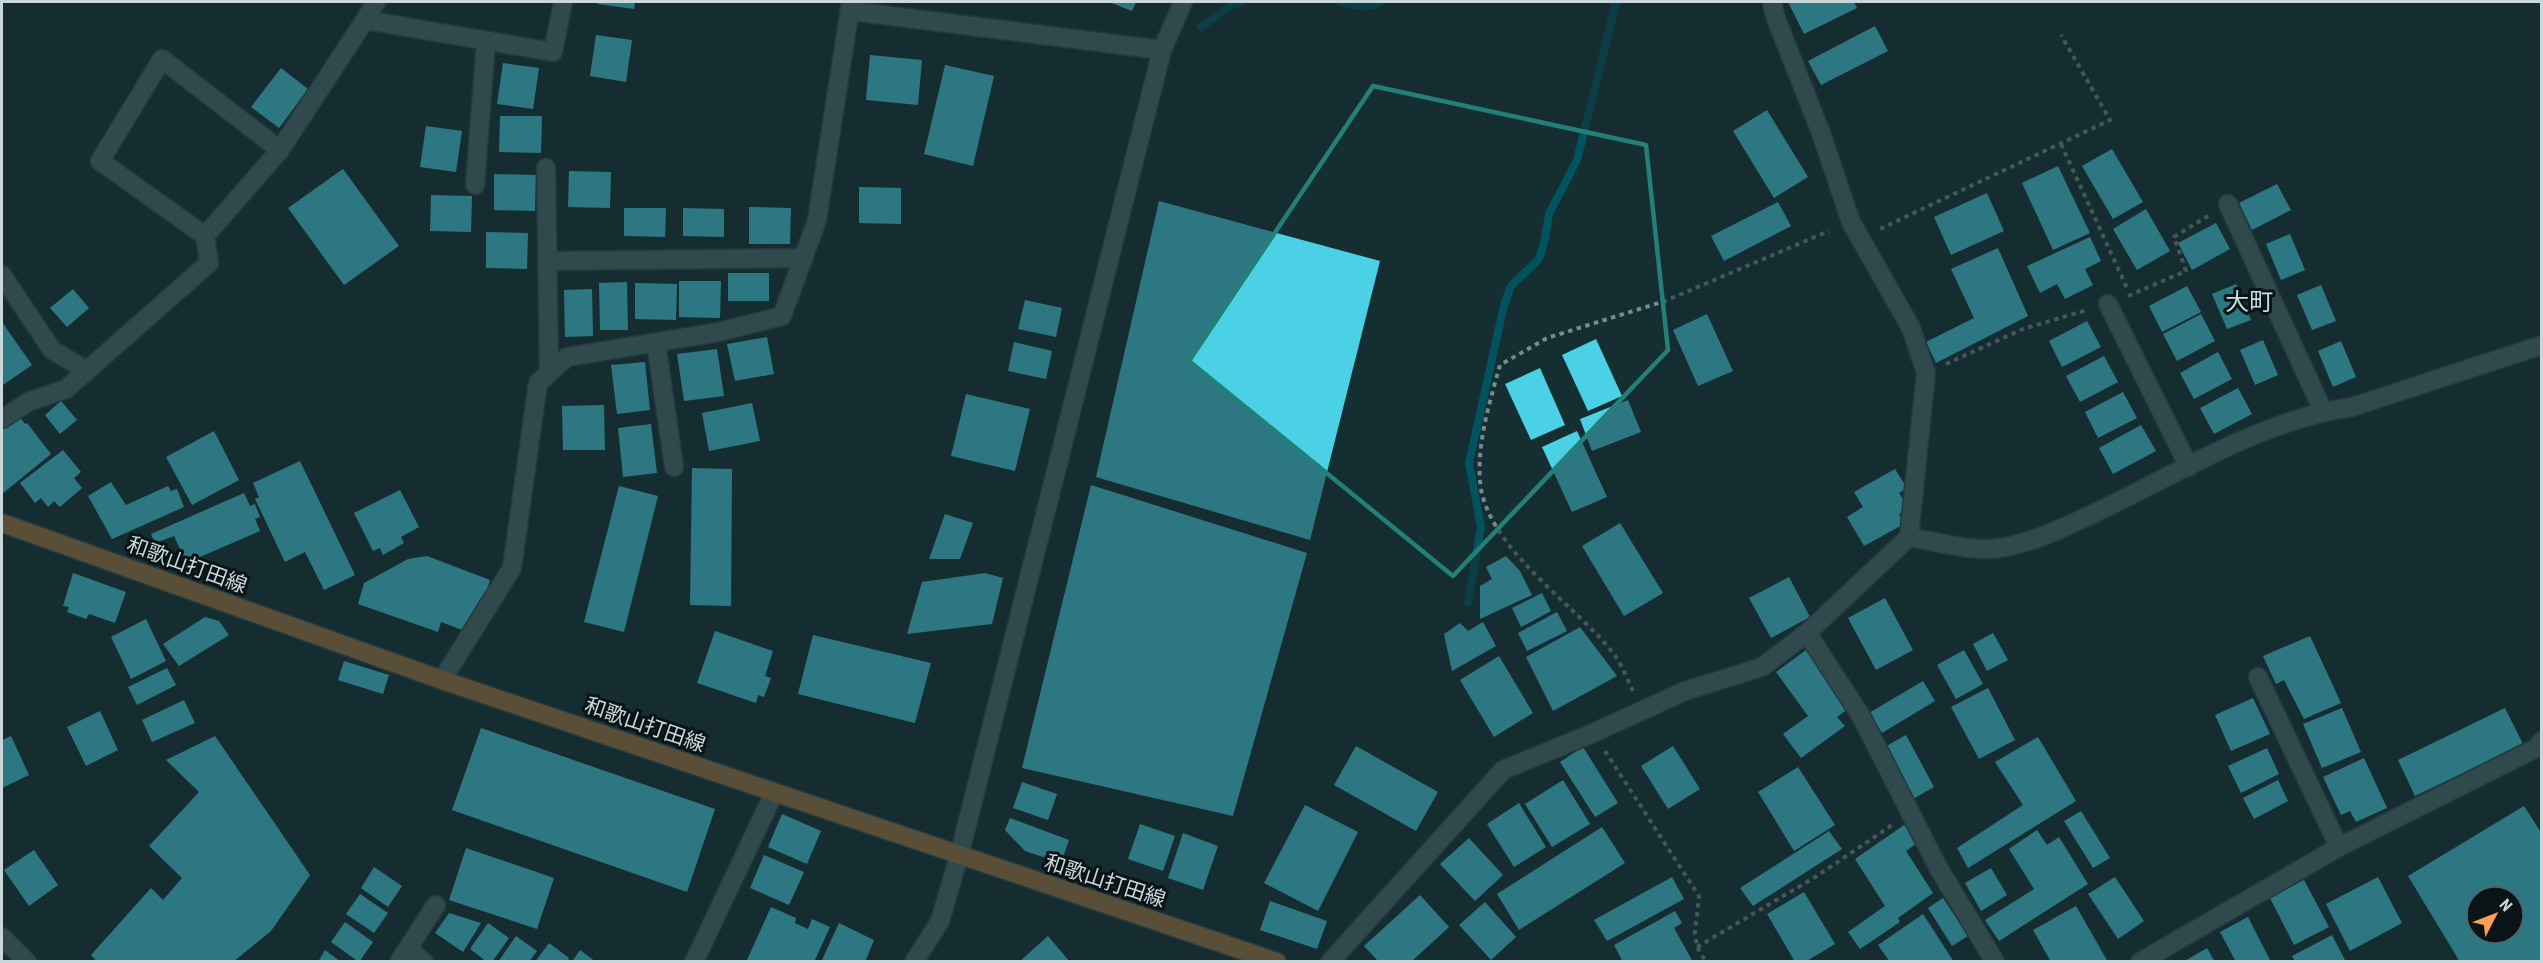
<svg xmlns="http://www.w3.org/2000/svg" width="2543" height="963" font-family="'Roboto Condensed','Noto Sans JP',sans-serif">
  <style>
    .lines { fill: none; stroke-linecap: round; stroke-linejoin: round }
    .stream { stroke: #00535f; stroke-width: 8 }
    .building { fill: #4ad1e6; fill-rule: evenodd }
    .minor-casing { stroke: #34484c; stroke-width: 21 }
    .major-casing { stroke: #34484c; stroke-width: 21 }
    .path { stroke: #778a8d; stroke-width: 4; stroke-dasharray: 4.5 4.5; stroke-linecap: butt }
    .minor { stroke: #506a6e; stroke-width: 18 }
    .major { stroke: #ab7740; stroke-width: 18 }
    .marked { fill: none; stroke: #228079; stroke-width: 4.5; stroke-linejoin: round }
    .labels { text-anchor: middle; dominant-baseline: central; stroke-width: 6; stroke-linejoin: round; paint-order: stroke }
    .street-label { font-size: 21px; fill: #c9d7da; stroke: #0a1416 }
    .quarter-label { font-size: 24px; fill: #c2dfe5; stroke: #0a1416 }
  </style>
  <rect width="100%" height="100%" fill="#152e32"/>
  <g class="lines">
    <!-- stream -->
    <g class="stream">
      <path d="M1340 2C1351 5 1370 9 1380 2"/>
      <polyline points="1201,27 1233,4 1241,2"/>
      <polyline points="1468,602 1481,527 1469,463 1504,305 1511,286 1539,259 1545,239 1549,214 1577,160 1616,2"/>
    </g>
  </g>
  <!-- building -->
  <g class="building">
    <polygon points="598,2 635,2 634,9 598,4"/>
    <polygon points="1109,2 1136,2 1132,11"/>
    <polygon points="1788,2 1854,2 1857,8 1804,34"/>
    <polygon points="1875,26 1888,51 1821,85 1808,61"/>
    <polygon points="596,35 632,40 626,82 590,76"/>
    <polygon points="870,55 922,60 918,105 866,100"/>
    <polygon points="503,63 539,68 533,109 497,104"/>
    <polygon points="945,65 994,76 973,166 924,154"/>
    <polygon points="281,68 308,89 279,128 251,107"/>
    <polygon points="1767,110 1808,177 1774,198 1733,131"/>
    <polygon points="500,116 542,116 541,153 499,152"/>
    <polygon points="426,126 462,131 456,172 420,167"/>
    <polygon points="2112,149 2143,202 2113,219 2082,166"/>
    <polygon points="2058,166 2090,233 2053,250 2022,183"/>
    <polygon points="343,169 399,246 344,285 288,208"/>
    <polygon points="569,171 611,172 610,208 568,207"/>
    <polygon points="494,174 536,175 535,211 494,210"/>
    <polygon points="2277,184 2291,210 2252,230 2239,203"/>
    <polygon points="859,187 901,188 901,224 859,223"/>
    <polygon points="1987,193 2004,231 1951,255 1934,217"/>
    <polygon points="431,195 472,196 471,232 430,231"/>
    <polygon points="1159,201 1380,261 1310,540 1096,477"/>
    <polygon points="1778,202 1791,226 1724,261 1711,236"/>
    <polygon points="749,207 791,208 790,244 749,244"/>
    <polygon points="624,208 666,208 665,237 624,236"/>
    <polygon points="683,208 724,209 724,237 683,236"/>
    <polygon points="2146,209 2170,251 2137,270 2113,229"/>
    <polygon points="2216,223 2230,249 2192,270 2178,243"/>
    <polygon points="486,232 528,233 527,269 486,268"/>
    <polygon points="2290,234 2305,270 2281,280 2266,244"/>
    <polygon points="2090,237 2101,261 2085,269 2093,285 2065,299 2057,284 2040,293 2027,266"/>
    <polygon points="1998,248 2028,316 1936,363 1926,342 1974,318 1951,269"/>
    <rect x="728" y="273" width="41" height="28"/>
    <polygon points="679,281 721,281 720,318 679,317"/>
    <polygon points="627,282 628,330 600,330 599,283"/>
    <polygon points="635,283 677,284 676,320 635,319"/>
    <polygon points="2236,284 2251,320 2227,329 2212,294"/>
    <polygon points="2321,285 2336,321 2312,330 2297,295"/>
    <polygon points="2187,286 2201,312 2162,332 2149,306"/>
    <polygon points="73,289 89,308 67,327 50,308"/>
    <polygon points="592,289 593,336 565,337 564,290"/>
    <polygon points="1025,300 1062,308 1056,337 1018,329"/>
    <polygon points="1707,314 1733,371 1698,386 1673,330"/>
    <polygon points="2201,314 2215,341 2177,361 2163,334"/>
    <polygon points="2087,321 2101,347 2062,367 2049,341"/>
    <polygon points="2,322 32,365 3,385 2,383"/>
    <polygon points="767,337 774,374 735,381 727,344"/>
    <polygon points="1596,339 1622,396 1588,411 1562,355"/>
    <polygon points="2263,340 2278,375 2255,385 2240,350"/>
    <polygon points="2341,341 2356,377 2333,387 2318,351"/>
    <polygon points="1014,342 1052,351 1046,379 1008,371"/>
    <polygon points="717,349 724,396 684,401 677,354"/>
    <polygon points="2218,352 2232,379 2194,399 2180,373"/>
    <polygon points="2104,356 2118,382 2080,402 2066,376"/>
    <polygon points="645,362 650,410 617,414 611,365"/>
    <polygon points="1540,368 1565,425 1531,440 1505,384"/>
    <polygon points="2238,388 2252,414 2214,434 2200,408"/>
    <polygon points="2123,392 2137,418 2098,438 2085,412"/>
    <polygon points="966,394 1030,409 1015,471 951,456"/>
    <polygon points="1628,400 1641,432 1592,451 1580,419"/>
    <polygon points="61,401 77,420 60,434 45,415"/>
    <polygon points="752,403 760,441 709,451 702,413"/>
    <polygon points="604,405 605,450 563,450 562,406"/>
    <polygon points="19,416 25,424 27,423 51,454 2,494 2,428"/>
    <polygon points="651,424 657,473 623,477 618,428"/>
    <polygon points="2141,425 2156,451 2113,474 2099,448"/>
    <polygon points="214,431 239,480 192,505 166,457"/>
    <polygon points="1577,431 1607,497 1572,512 1542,447"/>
    <polygon points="63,450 81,472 74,478 82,488 60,507 54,501 48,507 41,498 35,503 20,483"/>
    <polygon points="300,461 355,575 324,590 305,552 285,562 255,499 259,497 253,483"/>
    <polygon points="692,468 732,469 731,606 690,605"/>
    <polygon points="1895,469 1907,488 1899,493 1909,509 1899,514 1904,524 1864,546 1847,517 1863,507 1854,492"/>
    <polygon points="111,482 126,505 168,486 171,491 177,489 184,507 112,539 88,496"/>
    <polygon points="1091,485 1307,553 1233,816 1022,768"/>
    <polygon points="619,486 658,496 624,632 584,622"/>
    <polygon points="400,490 419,527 401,537 404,543 383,555 380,548 373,551 354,513"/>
    <polygon points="244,493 250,506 255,504 260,517 255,519 260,531 186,563 174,536 155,543 151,534"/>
    <polygon points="945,514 973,523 960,559 929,559"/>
    <polygon points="1620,523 1663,593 1624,616 1582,546"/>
    <polygon points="427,556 490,580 485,598 481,597 473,619 465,631 441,622 438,632 358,604 364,583 408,559"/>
    <polygon points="1506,556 1520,571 1532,595 1480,619 1480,586 1492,579 1486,567"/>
    <polygon points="73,573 126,592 115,623 89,614 86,619 67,612 69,607 63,606"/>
    <polygon points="985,573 1003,578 992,624 907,634 922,582"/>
    <polygon points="1789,577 1810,617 1771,638 1749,598"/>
    <polygon points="1542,593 1551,611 1521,627 1512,608"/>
    <polygon points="1885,598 1913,650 1876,670 1848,618"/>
    <polygon points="1557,612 1567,631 1527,651 1518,633"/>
    <polygon points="205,617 219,621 229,635 179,666 163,644"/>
    <polygon points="146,619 166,661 131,679 111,637"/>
    <polygon points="1483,622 1496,646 1452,671 1444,634 1460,623 1468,631"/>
    <polygon points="1580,627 1617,676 1553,711 1526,657"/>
    <polygon points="715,631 773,651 765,676 771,678 764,697 758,695 756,703 697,683"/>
    <polygon points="1993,633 2008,660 1987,671 1973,644"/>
    <polygon points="813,635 931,663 915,723 798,694"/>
    <polygon points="2310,636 2341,703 2304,719 2284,680 2276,684 2263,656"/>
    <polygon points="1806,650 1849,708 1837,717 1845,726 1801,758 1783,734 1808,716 1776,672"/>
    <polygon points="1964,650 1983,684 1956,699 1937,665"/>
    <polygon points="1499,656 1533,713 1494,737 1460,680"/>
    <polygon points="344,661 389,675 383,694 338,680"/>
    <polygon points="167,668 176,685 137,705 128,687"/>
    <polygon points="1923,681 1935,701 1882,733 1869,713"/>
    <polygon points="1988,688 2015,740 1979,759 1951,707"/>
    <polygon points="2253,698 2270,734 2231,751 2215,715"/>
    <polygon points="184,700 195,723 152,742 142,720"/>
    <polygon points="2342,708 2361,752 2322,768 2303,724"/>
    <polygon points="2505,708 2523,744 2415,796 2398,760"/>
    <polygon points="100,711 118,750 86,766 67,727"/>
    <polygon points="481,728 715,809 687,892 452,810"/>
    <polygon points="1906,735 1934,787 1911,800 1883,748"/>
    <polygon points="11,736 29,775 2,788 2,740"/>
    <polygon points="215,736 310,875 271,931 233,962 97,962 91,955 151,888 163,900 182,878 149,846 199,792 166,760"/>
    <polygon points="2038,737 2076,801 1968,868 1957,848 2023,805 1995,762"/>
    <polygon points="1356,746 1438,792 1416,831 1334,785"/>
    <polygon points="1673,746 1700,789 1668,809 1641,766"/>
    <polygon points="1583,747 1618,803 1595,817 1560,762"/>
    <polygon points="2267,748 2279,774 2241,793 2228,766"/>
    <polygon points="2364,758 2387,808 2356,822 2350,811 2341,815 2323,777"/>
    <polygon points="1798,767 1835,825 1794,851 1758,792"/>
    <polygon points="1563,780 1590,824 1552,847 1525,804"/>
    <polygon points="2278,780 2288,801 2254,819 2243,798"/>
    <polygon points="1022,782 1057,794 1048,820 1013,808"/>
    <polygon points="1519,803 1546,847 1514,867 1487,824"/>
    <polygon points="1305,805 1358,832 1318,911 1264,883"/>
    <path d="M2524 806 2542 834V962H2460L2408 876ZM2477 897H2513V933H2477Z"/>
    <polygon points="2081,811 2110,858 2093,868 2064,821"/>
    <polygon points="782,814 821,831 807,864 768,847"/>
    <polygon points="1010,818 1069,840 1061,863 1025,851 1005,830"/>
    <polygon points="1140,824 1175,836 1163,871 1128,859"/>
    <polygon points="1904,825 1917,843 1906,851 1933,893 1898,918 1900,922 1860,949 1848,932 1885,906 1855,859"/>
    <polygon points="1602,827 1625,863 1519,930 1497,894"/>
    <polygon points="2037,830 2047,845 2059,837 2088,884 1999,941 1985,920 2034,889 2009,849"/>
    <polygon points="1829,831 1842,849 1753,906 1740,888"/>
    <polygon points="1183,833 1218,846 1203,890 1168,878"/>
    <polygon points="1469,838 1503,875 1475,901 1440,864"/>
    <polygon points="466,848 554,878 537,929 449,900"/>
    <polygon points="34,850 58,885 29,906 4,870"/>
    <polygon points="764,855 804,872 789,905 750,888"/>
    <polygon points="374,867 402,886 388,907 361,888"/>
    <polygon points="1991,868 2007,895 1981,911 1965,883"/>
    <polygon points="1672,877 1684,899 1607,941 1594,920"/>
    <polygon points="2115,877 2144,921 2118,939 2088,894"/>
    <polygon points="2378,877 2402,923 2350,951 2326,904"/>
    <polygon points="2304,880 2329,927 2294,945 2270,898"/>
    <polygon points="1804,892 1835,944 1805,962 1795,962 1767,914"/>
    <polygon points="360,894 388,913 374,933 346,914"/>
    <polygon points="1420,895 1449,927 1411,962 1379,962 1364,946"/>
    <polygon points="1943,898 1968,936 1952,946 1928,908"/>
    <polygon points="1270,901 1327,921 1317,949 1260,930"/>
    <polygon points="1485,902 1516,937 1491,960 1459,925"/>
    <polygon points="2076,906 2108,962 2051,962 2033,930"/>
    <polygon points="771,907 796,918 795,923 808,929 812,919 830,927 814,962 747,960"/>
    <polygon points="1675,911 1682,923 1674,928 1693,962 1623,962 1614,945"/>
    <polygon points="449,913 481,923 463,952 435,933"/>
    <polygon points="1923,914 1954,962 1890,962 1878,945"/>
    <polygon points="2248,917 2271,962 2236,962 2220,932"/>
    <polygon points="345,922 373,942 359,962 331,942"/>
    <polygon points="488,923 509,938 492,962 487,962 470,949"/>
    <polygon points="839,923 874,940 865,962 821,962"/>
    <polygon points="2332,935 2346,962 2295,962 2292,956"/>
    <polygon points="516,936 537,951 529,962 498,962"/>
    <polygon points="1048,936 1070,962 1019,962"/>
    <polygon points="549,943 569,958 567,962 535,962"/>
    <polygon points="2207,948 2215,962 2183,962"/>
    <polygon points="325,950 341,962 318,962"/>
    <polygon points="580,950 596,962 572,962"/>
  </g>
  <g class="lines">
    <!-- minor casing -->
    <g class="minor-casing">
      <g id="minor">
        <polyline points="851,11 1162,50"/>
        <polyline points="365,20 376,2"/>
        <polyline points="546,168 549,373"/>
        <polyline points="475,185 486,41"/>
        <polyline points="2228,204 2323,411"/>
        <polyline points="205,236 100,161 162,59 280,150"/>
        <polyline points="548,261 804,258"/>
        <polyline points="2,275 52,350 87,371"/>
        <polyline points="2108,304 2189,467"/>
        <polyline points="656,343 674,467"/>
        <polyline points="2,419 30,401 66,389 209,263 205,236 280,150 365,20 553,52 563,2"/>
        <path d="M1909 537C1932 541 1957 548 1981 549 2020 551 2074 523 2109 506 2187 468 2266 419 2352 407L2542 345"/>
        <polyline points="1807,633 1861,716 1939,869 1995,962"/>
        <polyline points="2258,677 2339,847"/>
        <polyline points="442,680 512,568 538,383 567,357 719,332 782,316 817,220 851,2"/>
        <polyline points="2,937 27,962"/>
        <polyline points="408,949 424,962"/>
        <polyline points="399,962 436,905"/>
        <polyline points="694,962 774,793"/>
        <polyline points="914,962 940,921 959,856 1162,50 1183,2"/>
        <polyline points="1330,962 1503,770 1593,733 1685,691 1762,667 1807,633 1909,537 1926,373 1911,328 1851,222 1821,133 1775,16 1772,2"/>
        <polyline points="2140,962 2339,847 2536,748 2542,741"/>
      </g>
    </g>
    <!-- major casing -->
    <g class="major-casing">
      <polyline id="major" points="2,523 442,680 1277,962"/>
    </g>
    <!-- path -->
    <g class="path">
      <polyline points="2061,144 2127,288"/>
      <polyline points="1880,229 2110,120 2061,35"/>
      <polyline points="2128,296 2186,271 2174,237 2208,216"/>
      <polyline points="1946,364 2023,329 2087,310"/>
      <path d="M1633 691C1627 679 1622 665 1614 654 1575 604 1485 547 1480 481 1477 442 1490 401 1500 365L1547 338 1665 301 1829 231"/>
      <polyline points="1605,751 1699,896 1695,932 1697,947 1706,962"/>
      <polyline points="1697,947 1817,876 1892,825"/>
    </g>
    <!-- minor -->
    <use href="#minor" class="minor"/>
    <!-- major -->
    <use href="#major" class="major"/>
  </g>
  <!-- marked area -->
  <path d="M0 0H2543V963H0ZM1373 86 1646 145 1668 350 1453 576 1189 361Z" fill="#152e32" fill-opacity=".55" fill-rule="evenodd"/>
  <path class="marked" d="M1373 86 1646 145 1668 350 1453 576 1189 361Z"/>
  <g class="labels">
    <!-- street labels -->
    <g class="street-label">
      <text transform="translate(187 565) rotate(20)">和歌山打田線</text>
      <text transform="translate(645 725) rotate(19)">和歌山打田線</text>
      <text transform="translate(1105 881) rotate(18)">和歌山打田線</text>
    </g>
    <!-- quarter labels -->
    <g class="quarter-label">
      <text x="2249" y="302">大町</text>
    </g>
  </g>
  <!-- border -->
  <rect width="2543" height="963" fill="none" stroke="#c9d7da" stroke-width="6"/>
  <!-- north arrow -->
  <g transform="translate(2495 915) rotate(48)"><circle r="28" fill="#0a1416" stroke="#566264" stroke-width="1.5"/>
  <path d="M0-4.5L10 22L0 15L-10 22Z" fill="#fc9d54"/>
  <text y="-9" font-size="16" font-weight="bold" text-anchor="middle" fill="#c9d7da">N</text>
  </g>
</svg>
